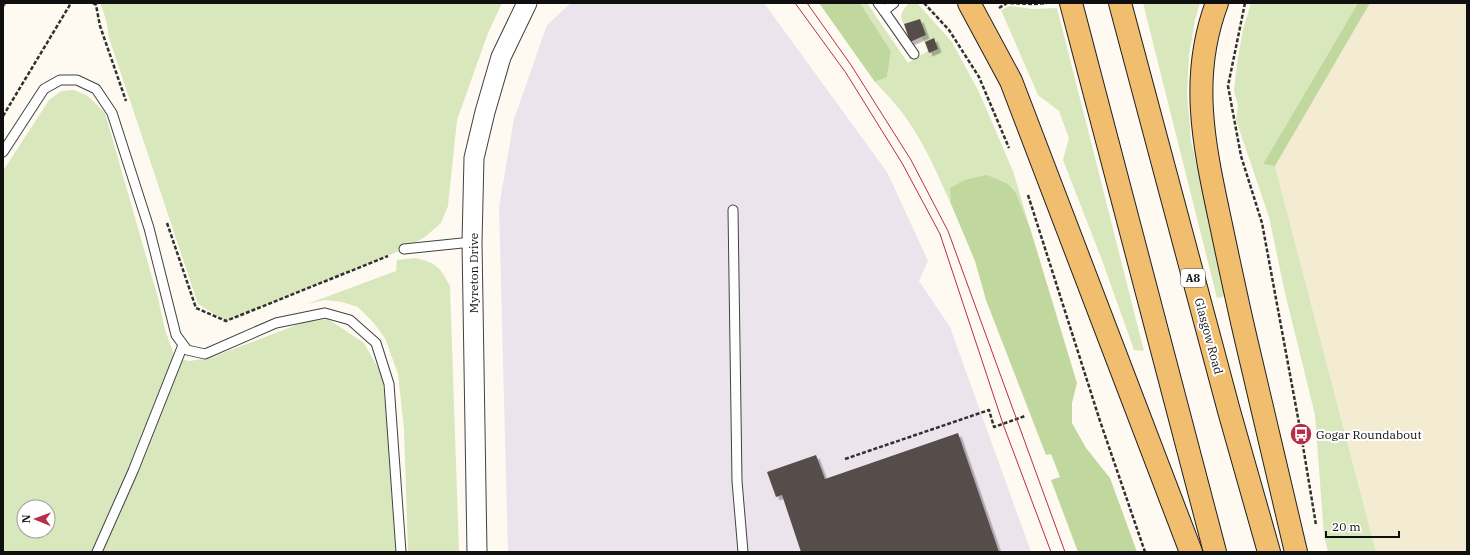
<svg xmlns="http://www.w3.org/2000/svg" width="1470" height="555" font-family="'IBM Plex Serif',serif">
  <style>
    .industrial { fill: #ebe4ed }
    .farmland { fill: #f3ecd3 }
    .green { fill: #d9e7bc; fill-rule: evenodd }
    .forest { fill: #c0d79d }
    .building { fill: #574e4c; filter: url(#shadow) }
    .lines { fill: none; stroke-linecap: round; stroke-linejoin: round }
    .lane-casing { stroke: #424242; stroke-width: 11 }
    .street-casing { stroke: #424242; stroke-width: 21 }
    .primary-casing { stroke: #202020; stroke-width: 24 }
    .path { stroke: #313131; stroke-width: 2.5; stroke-dasharray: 4 2; stroke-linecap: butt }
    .lane { stroke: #fff; stroke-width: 9 }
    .street { stroke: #fff; stroke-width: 19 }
    .primary { stroke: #f1bd6f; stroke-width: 22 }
    .tram { stroke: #b82e49; stroke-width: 1 }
    .rail { stroke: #b82e49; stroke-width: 3 }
    .labels { text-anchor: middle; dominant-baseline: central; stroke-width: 4; stroke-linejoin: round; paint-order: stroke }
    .shield { fill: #fff; stroke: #575757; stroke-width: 1 }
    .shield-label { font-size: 11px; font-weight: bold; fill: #0f0f0f }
    .street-label { font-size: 12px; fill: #0f0f0f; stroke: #fff }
    .poi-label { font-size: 12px; fill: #0f0f0f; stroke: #fff; text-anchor: start }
  </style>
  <defs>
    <filter id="shadow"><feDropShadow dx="3.5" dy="3.5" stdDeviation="0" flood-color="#0004"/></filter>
  </defs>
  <rect width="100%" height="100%" fill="#fefaf2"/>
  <!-- industrial -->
  <polygon class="industrial" points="571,3 764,3 887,172 928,261 919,281 950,327 1031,552 508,552 499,207 514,119 547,25"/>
  <!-- farmland -->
  <polygon class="farmland" points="1370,3 1467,3 1467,552 1376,552 1275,166"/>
  <!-- green -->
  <g class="green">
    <path d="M100 3H502L488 33 457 120 448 206 441 223 425 237 404 249 226 321 198 304 109 38C108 26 105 14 100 3Z"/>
    <path d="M860 3H867L908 63 928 51 922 37 926 35 920 19 904 24C898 15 903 10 909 3H917L952 42 979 92 1013 171 1030 228 1016 193 951 188V204C939 178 928 151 912 127 902 110 888 96 875 82L887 77 891 51Z"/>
    <polygon points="1143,3 1200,3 1195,20 1189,55 1187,94 1191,140 1226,296 1217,298"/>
    <polygon points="1251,3 1358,3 1263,164 1275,166 1376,552 1328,552 1324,536 1315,415 1285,293 1269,217 1236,120 1238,106 1234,91 1237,63 1243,29"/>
    <polygon points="1010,6 1032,9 1057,8 1144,351 1134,350 1102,260 1063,160 1069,138 1059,111 1038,95 1001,10"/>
    <path d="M74 90 88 96 105 113 158 298 165 330 175 357 189 361 210 358 304 322 328 319 364 343 382 375 394 484 398 552H3V171L49 100 61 91ZM24 507H48V531H24Z"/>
    <path d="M414 258C436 262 440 267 450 286L459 552H408L404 429 398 374 385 338 373 322 358 307 342 302 325 300 307 304 396 271 397 260Z"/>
  </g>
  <!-- forest -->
  <g class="forest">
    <polygon points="819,3 860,3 891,51 887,77 875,82"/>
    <polygon points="1358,3 1370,3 1275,166 1263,164"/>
    <polygon points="987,175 1008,184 1016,193 1030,228 1077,383 1072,403 1072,423 1086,448 1110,478 1137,552 1078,552 1051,480 1060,477 1051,454 1046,455 986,300 975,261 951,204 950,188 965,180"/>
  </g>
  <!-- building -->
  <g class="building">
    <polygon points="920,19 926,35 910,42 904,24"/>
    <polygon points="934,38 938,49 929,53 925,42"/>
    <polygon points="958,433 999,552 801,552 782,495 776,497 767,472 816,455 825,479"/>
  </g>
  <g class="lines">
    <!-- lane casing -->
    <g class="lane-casing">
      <g id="lane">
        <polyline points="878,3 884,11"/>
        <polyline points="894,3 884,11 914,54"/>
        <polyline points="3,152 44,89 60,80 77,80 96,89 112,113 149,228 176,335 187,350 205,354 276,323 325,313 350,320 376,343 389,384 401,552"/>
        <polyline points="733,210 737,481 743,552"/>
        <polyline points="404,249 472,242"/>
        <polyline points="97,552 133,471 183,345"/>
      </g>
    </g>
    <!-- street casing -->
    <g class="street-casing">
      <polyline id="street" points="477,552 472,242 474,158 485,112 501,57 527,3"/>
    </g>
    <!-- primary casing -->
    <g class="primary-casing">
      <g id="primary">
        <polyline points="969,3 1011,81 1191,552"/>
        <polyline points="1071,3 1215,552"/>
        <polyline points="1120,3 1229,411 1269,552"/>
        <path d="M1217 3C1189 77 1204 145 1220 220 1228 258 1236 296 1245 335 1262 407 1279 480 1296 552"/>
      </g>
    </g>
    <!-- path -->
    <g class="path">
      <polyline points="93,3 96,5 100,26 126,101"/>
      <polyline points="924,3 949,30 979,77 1009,148"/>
      <polyline points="1010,3 1034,4 1047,3"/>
      <polyline points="1245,3 1228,86 1241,156 1262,223 1301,434 1316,525"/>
      <polyline points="999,8 1007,3"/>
      <polyline points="3,116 71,3"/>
      <polyline points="1028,195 1100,421 1145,552"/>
      <polyline points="167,223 196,308 226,321 388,256"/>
      <polyline points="845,459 989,410 994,427 1025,416"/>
    </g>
    <!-- lane -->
    <use href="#lane" class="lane"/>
    <!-- street -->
    <use href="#street" class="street"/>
    <!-- primary -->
    <use href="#primary" class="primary"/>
    <!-- tram -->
    <g class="tram">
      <polyline points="795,3 846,73 902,163 940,234 1003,424 1051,552"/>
      <polyline points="807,3 851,65 911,160 948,231 1065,552"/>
    </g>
    <!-- rail -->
    <polyline class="rail" points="3,6 5,3"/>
  </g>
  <!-- icons -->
  <defs>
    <g id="bus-disc" transform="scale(1.15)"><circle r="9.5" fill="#b82e49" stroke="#fff"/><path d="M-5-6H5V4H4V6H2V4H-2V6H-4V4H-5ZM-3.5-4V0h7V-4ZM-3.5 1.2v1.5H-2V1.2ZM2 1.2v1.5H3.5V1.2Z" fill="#fff"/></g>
  </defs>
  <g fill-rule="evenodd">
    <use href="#bus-disc" x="1301" y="434"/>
  </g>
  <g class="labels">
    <!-- shield labels -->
    <rect class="shield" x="1181" y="269" width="24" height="18" rx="3"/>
    <g class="shield-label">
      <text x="1193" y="278">A8</text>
    </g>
    <!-- street labels -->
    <g class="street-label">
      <text transform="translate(473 273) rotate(-90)">Myreton Drive</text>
      <text transform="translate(1209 336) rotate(75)">Glasgow Road</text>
    </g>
    <!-- poi labels -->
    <g class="poi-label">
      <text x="1316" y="434">Gogar Roundabout</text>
    </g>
  </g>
  <!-- border -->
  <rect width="1470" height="555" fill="none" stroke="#0f0f0f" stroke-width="8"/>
  <!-- north arrow -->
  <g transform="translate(36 519) rotate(271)"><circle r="19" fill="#ffffff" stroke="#9f9f9f"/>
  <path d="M0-3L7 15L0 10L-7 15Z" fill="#b82e49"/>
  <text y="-6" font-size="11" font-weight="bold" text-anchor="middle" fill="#0f0f0f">N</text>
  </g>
  <!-- scale -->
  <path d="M1326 531v6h73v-6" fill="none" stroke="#0f0f0f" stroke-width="2"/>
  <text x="1332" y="531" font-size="12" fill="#0f0f0f" stroke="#ffffff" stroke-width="3" paint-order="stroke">20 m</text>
</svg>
